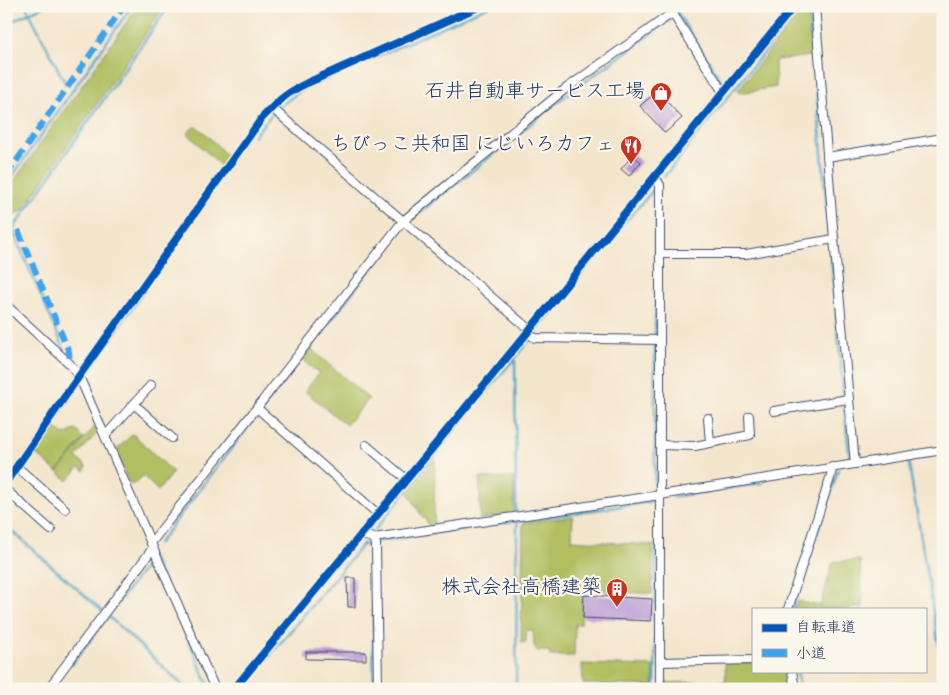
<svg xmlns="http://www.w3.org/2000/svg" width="949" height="695" font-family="Dekko,'Klee One',sans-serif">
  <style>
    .green { fill: #b1bf62; stroke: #667760 }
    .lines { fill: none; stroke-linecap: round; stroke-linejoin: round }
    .stream { stroke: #4ea4ca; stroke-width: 2.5 }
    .building { fill: #ba9ad3 }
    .minor-casing { stroke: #3c4a6f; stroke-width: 10 }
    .minor { stroke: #fff; stroke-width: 8 }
    .quiet { stroke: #3da3ed; stroke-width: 6; stroke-dasharray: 12 6; stroke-linecap: butt }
    .cycleway-casing { stroke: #fbf7ec; stroke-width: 11 }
    .cycleway { stroke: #0057b8; stroke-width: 8 }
    .labels { text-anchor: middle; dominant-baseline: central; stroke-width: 4.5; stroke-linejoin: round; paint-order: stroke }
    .poi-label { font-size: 20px; fill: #1b2f5e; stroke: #fbf7ec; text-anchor: end }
  </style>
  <rect width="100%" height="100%" fill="#fbf7ec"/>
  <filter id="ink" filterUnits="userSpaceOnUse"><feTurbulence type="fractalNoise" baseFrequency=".02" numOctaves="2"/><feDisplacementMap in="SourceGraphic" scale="10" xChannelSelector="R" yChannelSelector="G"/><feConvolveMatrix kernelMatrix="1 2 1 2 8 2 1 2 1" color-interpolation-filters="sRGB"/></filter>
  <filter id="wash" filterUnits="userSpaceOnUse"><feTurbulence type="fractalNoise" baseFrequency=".0096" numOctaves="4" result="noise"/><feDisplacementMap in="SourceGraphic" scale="20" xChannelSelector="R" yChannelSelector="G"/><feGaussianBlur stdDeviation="1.12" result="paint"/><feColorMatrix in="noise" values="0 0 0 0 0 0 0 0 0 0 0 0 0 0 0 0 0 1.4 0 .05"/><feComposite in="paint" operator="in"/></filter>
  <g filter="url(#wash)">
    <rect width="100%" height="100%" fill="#f4e6cd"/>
    <!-- green -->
    <g class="green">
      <polygon points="138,6 165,6 22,211 15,214 10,214 6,210 6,192"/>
      <polygon points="804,7 808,8 811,56 776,60 775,63 776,87 739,93 738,90"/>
      <polygon points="194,127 197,127 205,133 228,157 222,167 187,133"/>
      <polygon points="311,349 369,399 346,425 305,391 319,373 302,360"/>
      <polygon points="53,426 64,435 72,431 76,430 84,438 57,472 35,453"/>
      <polygon points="94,427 97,433 76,457 87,467 84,471 79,467 68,481 58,472"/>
      <polygon points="133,434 173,472 158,491 143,476 136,483 130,485 115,451"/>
      <polygon points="435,460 434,526 429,527 425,518 423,518 408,492"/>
      <polygon points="480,478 514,478 514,514 480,519"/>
      <polygon points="573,516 572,540 653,545 652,594 583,589 581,624 575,624 574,656 550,656 549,651 537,651 534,646 533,631 529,630 526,631 526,642 521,643 523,523"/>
      <polygon points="860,560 863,607 850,609 794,609 798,601 820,606 833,562"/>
      <polygon points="753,662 753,671 789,671 792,689 726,689 725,663"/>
      <polygon points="582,664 654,666 653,686 583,684"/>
      <polygon points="725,681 725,689 663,689 663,683"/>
    </g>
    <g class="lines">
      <!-- stream -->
      <g class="stream">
        <polyline points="26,6 66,85"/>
        <polyline points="673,6 722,82"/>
        <polyline points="809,6 846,425 850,461"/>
        <polyline points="6,24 44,6"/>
        <path d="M254 136C268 117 283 101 304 89L489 6"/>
        <polyline points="664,177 801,6"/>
        <polyline points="6,185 132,6"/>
        <polyline points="655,188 656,191 655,346 655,492"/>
        <polyline points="411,220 567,95 678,14"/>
        <polyline points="13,231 64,349"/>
        <polyline points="6,239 169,6"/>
        <polyline points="515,358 516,515"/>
        <polyline points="85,377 145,289"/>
        <polyline points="908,459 943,671"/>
        <polyline points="902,460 931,456"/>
        <polyline points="119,477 124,493 142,532"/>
        <polyline points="8,488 79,385"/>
        <polyline points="673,497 762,483"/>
        <polyline points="517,521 516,686 517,689"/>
        <polyline points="6,526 108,616 187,689"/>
        <polyline points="375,530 466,416 515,358 577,281 579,277 625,221 628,219 655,188"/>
        <path d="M158 544C238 439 320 335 401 230"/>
        <polyline points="362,545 372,545 374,689"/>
        <polyline points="372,545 373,543 378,541 657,501"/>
        <polyline points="153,559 210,689"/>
        <polyline points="792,609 838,470"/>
        <polyline points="72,664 151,559"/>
        <polyline points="797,671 800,689"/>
        <polyline points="242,689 364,543"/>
        <polyline points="655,689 656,546 657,543"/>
      </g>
    </g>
    <g id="blocks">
      <!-- building -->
      <g class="building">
        <polygon points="657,91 682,118 665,133 640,106"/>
        <polygon points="633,155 641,162 629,176 621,169"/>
        <polygon points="347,578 355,578 355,607 348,607"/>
        <polygon points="584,595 652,599 651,621 583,618"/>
        <polygon points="306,652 366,652 366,660 306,659"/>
      </g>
    </g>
  </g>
  <g filter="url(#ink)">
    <use href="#blocks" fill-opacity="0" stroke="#3c4a6f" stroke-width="1"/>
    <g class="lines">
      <!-- minor casing -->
      <g class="minor-casing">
        <g id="minor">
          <polyline points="668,6 723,92"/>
          <polyline points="815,6 834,239 855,464"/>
          <polyline points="827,157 943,138"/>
          <polyline points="655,177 660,185 660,689"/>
          <polyline points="660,254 746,254 834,239"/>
          <polyline points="6,305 70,364 79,376 153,548 215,689"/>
          <polyline points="530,330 403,221 564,90 672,13"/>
          <polyline points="527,333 535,338 660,340"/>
          <polyline points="134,404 172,438"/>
          <polyline points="257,408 378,514"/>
          <polyline points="774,411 848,399"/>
          <polyline points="708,418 710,443"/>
          <polyline points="105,436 151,385"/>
          <polyline points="366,445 406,479"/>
          <polyline points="660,445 695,446 750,435 749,416"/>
          <polyline points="17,467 65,509"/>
          <path d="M6 482 79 376 262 118C278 101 286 93 307 83L480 6"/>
          <polyline points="6,490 51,530"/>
          <polyline points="361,535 374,538 660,495 943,450"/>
          <polyline points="374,538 376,544 378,689"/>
          <polyline points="151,543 403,221 272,108"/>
          <polyline points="788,609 831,475 832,467"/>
          <polyline points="660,662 753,660"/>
          <polyline points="792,671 795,689"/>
          <polyline points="48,689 153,548"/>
          <polyline points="234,689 527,333 794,6"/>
        </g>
      </g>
      <!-- minor -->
      <use href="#minor" class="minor"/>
      <!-- quiet -->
      <g class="quiet">
        <polyline points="6,176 124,6"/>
        <polyline points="18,230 69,352 70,364"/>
      </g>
      <!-- cycleway casing -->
      <g class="cycleway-casing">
        <g id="cycleway">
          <path d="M6 482 79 376 262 118C278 101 286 93 307 83L480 6"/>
          <polyline points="234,689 527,333 794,6"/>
        </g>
      </g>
      <!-- cycleway -->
      <use href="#cycleway" class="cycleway"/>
    </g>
  </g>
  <!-- icons -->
  <defs>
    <g id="shop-pin" transform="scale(1.125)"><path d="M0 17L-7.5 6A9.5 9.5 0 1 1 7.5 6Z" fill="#c8321e" stroke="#fbf7ec"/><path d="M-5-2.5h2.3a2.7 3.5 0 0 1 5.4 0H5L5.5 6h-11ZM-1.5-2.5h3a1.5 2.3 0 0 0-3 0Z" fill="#fff"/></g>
    <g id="restaurant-pin" transform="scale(1.125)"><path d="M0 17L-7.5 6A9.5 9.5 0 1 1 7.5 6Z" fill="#c8321e" stroke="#fbf7ec"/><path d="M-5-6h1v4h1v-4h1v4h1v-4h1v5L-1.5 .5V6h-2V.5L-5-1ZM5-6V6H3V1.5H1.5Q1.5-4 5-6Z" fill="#fff"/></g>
    <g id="building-pin" transform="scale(1.125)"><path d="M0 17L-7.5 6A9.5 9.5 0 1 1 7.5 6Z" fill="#c8321e" stroke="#fbf7ec"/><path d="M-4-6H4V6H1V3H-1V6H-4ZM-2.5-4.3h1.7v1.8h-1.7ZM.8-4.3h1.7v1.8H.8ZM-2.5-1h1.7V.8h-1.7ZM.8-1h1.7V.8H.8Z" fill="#fff"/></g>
  </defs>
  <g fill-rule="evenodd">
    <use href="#shop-pin" x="661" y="93"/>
    <use href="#restaurant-pin" x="631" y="146"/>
    <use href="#building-pin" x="617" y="589"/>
  </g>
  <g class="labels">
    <!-- poi labels -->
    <g class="poi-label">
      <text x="645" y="93">石井自動車サービス工場</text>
      <text x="615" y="146">ちびっこ共和国 にじいろカフェ</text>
      <text x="601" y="589">株式会社高橋建築</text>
    </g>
  </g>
  <!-- margin -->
  <rect width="949" height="695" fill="none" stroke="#fbf7ec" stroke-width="25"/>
  <!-- legend -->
  <rect x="752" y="608" width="175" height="65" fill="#fbf7ec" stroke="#a1a7b3"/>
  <rect x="762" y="624" width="25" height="8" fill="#0057b8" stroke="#a1a7b3"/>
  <text x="796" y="632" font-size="15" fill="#1b2f5e">自転車道</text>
  <rect x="762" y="649" width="25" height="8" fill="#3da3ed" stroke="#a1a7b3"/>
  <text x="796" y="658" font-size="15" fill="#1b2f5e">小道</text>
</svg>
